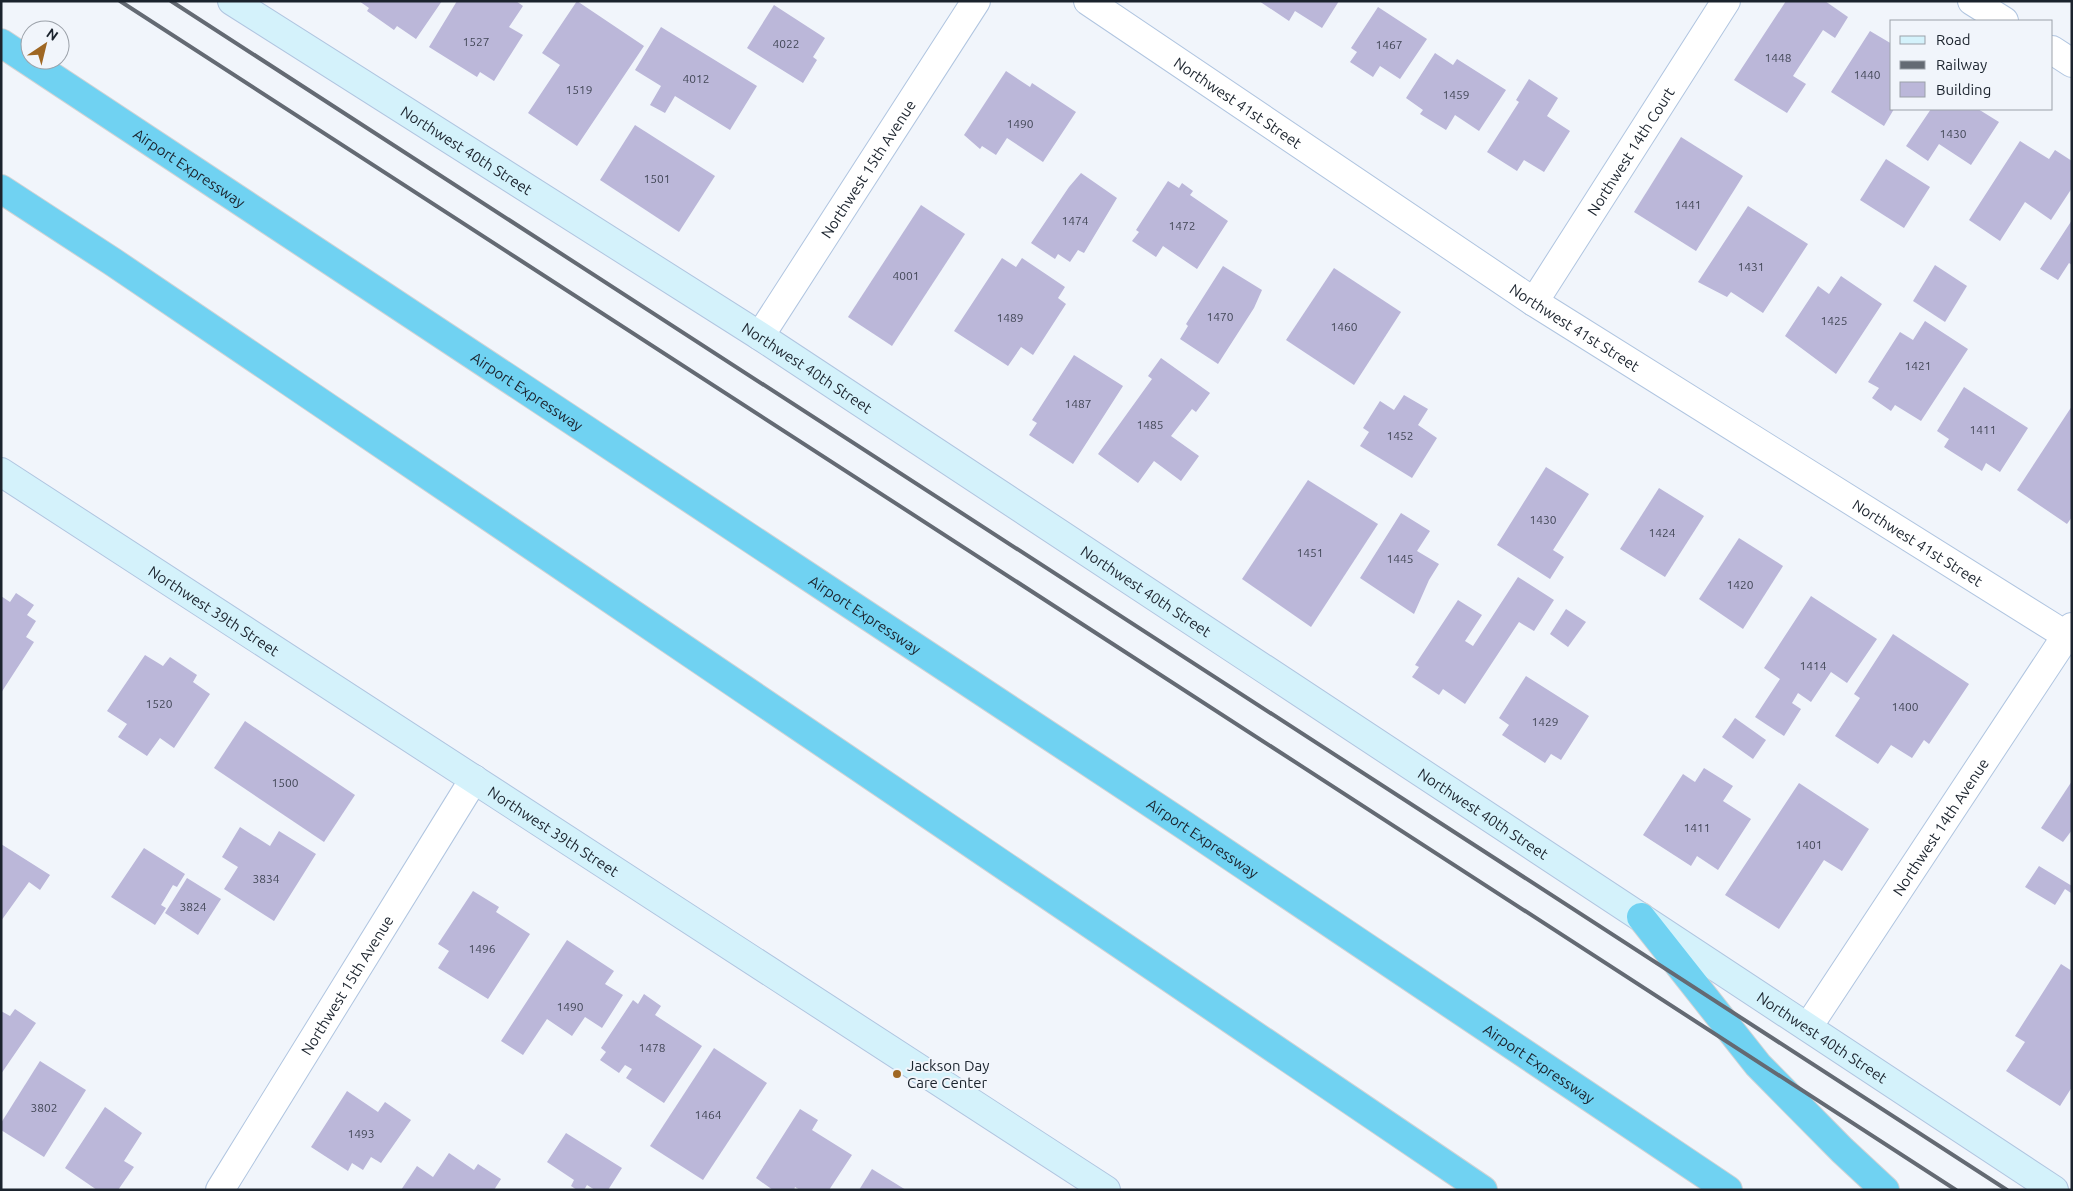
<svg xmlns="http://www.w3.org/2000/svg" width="2073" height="1191" font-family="Ubuntu,sans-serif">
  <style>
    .building { fill: #bbb7d9 }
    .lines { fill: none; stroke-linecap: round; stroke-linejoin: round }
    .minor-casing { stroke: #b0c5e0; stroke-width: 30 }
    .secondary-casing { stroke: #b0c5e0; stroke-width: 30 }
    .motorway-casing { stroke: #d1d3d5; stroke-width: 30 }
    .minor { stroke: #fff; stroke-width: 28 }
    .secondary { stroke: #d4f2fb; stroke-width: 28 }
    .motorway { stroke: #70d2f2; stroke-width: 28 }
    .rail { stroke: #646a73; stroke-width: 4 }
    .poi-dot { fill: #9f6723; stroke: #f1f5fb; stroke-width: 2 }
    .labels { text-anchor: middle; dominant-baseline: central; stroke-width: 4; stroke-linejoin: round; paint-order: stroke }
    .number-label { font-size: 12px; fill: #434858 }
    .street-label { font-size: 15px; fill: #1b232d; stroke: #f1f5fb }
    .poi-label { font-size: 15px; fill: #1b232d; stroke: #f1f5fb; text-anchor: start }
  </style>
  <rect width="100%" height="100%" fill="#f1f5fb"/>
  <!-- building -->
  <g class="building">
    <polygon points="359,1 442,1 416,39 397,26 394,30 367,11 369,8"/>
    <polygon points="457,1 516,1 523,6 509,27 523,35 494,81 480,72 477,77 429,47"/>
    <polygon points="577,1 644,46 577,146 528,113 560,65 542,53"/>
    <polygon points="1259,1 1339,1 1322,28 1295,11 1289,21"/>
    <polygon points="1786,1 1825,1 1848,17 1835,38 1823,30 1793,76 1806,84 1787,113 1734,80"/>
    <polygon points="774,5 825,38 813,57 817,60 803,83 747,48"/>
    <polygon points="1378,7 1427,39 1400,79 1380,66 1373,77 1350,62 1357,52 1351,48"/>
    <polygon points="661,27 757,86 730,130 675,96 665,113 650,105 661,86 635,70"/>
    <polygon points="1870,31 1892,44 1892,109 1894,109 1884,126 1831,92"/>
    <polygon points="1435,53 1453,65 1457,59 1506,90 1479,131 1455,115 1446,130 1420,114 1423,110 1406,98"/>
    <polygon points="1006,71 1030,87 1032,83 1076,112 1043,162 1007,138 996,155 982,146 980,149 964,135"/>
    <polygon points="1529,79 1558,98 1547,116 1570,131 1544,172 1524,160 1517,171 1487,152 1519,102 1516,100"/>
    <polygon points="1931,109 1978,109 1999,122 1971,165 1939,144 1928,161 1906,146"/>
    <polygon points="635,125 715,176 679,232 600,180"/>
    <polygon points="1681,137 1743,176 1696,251 1634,212"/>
    <polygon points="2020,141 2049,159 2055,150 2072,161 2072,188 2051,220 2025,202 2000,241 1969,220"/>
    <polygon points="1886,159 1930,187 1904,228 1860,200"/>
    <polygon points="1081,173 1117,198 1084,253 1078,250 1070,262 1058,254 1055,259 1031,243 1069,187"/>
    <polygon points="1168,181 1179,188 1182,183 1193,191 1190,195 1228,221 1197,269 1163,246 1156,257 1132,241 1139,232 1136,230"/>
    <polygon points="921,205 965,234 892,346 848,317"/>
    <polygon points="1748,206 1808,244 1763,313 1731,292 1727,297 1698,282"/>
    <polygon points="2072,220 2072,265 2069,263 2058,280 2040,269"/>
    <polygon points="1002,258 1016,267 1022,258 1065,287 1058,298 1066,304 1033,355 1021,347 1008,366 954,331"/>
    <polygon points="1935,265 1967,286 1945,322 1913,301"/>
    <polygon points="1223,266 1262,290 1254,308 1218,364 1180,339 1188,326 1186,324"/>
    <polygon points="1334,268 1401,312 1354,385 1286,340"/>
    <polygon points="1841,276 1882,304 1836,374 1785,336 1818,286 1829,294"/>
    <polygon points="1925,321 1968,349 1921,421 1895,405 1891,411 1872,398 1879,388 1868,382 1900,332 1913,340"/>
    <polygon points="1074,355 1123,386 1073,464 1029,435 1037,423 1032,420"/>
    <polygon points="1161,358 1210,393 1196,412 1192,409 1171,436 1199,456 1181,481 1154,461 1138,483 1098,454 1152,379 1148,376"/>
    <polygon points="1964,387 2028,428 2000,472 1986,463 1982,471 1944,447 1949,439 1937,431"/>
    <polygon points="1404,395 1428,409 1418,425 1437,438 1412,478 1360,446 1369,432 1363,428 1380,401 1394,410"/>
    <polygon points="2072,406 2072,517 2067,524 2017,490"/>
    <polygon points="1546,467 1589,494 1553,550 1564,557 1550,579 1497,545"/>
    <polygon points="1308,480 1378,524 1311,627 1242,579"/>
    <polygon points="1659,488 1704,516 1665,577 1620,549"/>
    <polygon points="1401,513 1430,531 1417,551 1439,564 1429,580 1414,614 1360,578"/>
    <polygon points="1739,538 1783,566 1743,629 1699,599"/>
    <polygon points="1518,577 1554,600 1534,631 1519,622 1465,704 1443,689 1439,695 1412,677 1419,667 1415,665 1458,600 1482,615 1465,641 1473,646"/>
    <polygon points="16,593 34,605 27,615 36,621 26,637 34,642 1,693 1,596 10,602"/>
    <polygon points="1811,596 1877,639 1847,683 1831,672 1811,702 1798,693 1792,703 1801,709 1784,736 1755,717 1780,679 1764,668"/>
    <polygon points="1566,609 1586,622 1568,647 1550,634"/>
    <polygon points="1893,634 1969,684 1929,744 1924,740 1912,758 1891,745 1878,764 1835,736 1860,698 1854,694"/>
    <polygon points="145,655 163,666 170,657 197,675 193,682 210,694 174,748 160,738 147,756 118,737 127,724 107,711"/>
    <polygon points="1526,676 1589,716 1561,760 1551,754 1545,763 1502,735 1509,725 1499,718"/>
    <polygon points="1735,718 1766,740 1753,759 1722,737"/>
    <polygon points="245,721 355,795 324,842 214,768"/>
    <polygon points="1704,768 1733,786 1723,801 1751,819 1718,870 1697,856 1691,866 1643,835 1683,774 1695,782"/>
    <polygon points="2072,781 2072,830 2063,842 2041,828"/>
    <polygon points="1799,783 1869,829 1842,871 1824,860 1779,929 1725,895"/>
    <polygon points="240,827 270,846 279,831 316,854 274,921 224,889 238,867 222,857"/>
    <polygon points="1,844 50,875 40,890 29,882 1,921"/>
    <polygon points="144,848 185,874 177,887 173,885 161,905 166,908 155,925 111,897"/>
    <polygon points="2039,866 2072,886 2071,893 2065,889 2055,905 2025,887"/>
    <polygon points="187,878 221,899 198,935 165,913"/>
    <polygon points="473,891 499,907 496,912 530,934 488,999 438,968 449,951 438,944"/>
    <polygon points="567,940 614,971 605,984 623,995 602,1028 585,1017 572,1036 547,1019 523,1055 501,1041"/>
    <polygon points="2061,964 2072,971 2072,1087 2060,1106 2006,1071 2025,1042 2015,1036"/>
    <polygon points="644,994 661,1006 655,1015 702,1046 664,1103 626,1078 632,1069 625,1065 619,1073 600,1060 606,1052 601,1048 633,1000 638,1004"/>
    <polygon points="15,1009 36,1023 1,1074 1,1011 10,1016"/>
    <polygon points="714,1048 767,1083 703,1180 650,1146"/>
    <polygon points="40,1061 86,1090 44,1157 1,1130 1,1123"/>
    <polygon points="347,1091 378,1112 385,1102 411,1120 381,1163 371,1157 363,1170 352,1163 348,1171 311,1147"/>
    <polygon points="105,1107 142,1133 124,1161 134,1167 118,1190 97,1190 65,1168"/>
    <polygon points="800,1109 818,1120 812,1130 852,1155 829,1190 800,1190 795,1187 794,1190 773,1190 756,1178"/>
    <polygon points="566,1133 622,1168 608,1190 595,1190 587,1185 584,1190 577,1190 571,1186 574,1180 547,1162"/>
    <polygon points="449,1153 474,1170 478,1164 501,1179 494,1190 401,1190 417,1166 433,1177"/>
    <polygon points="872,1169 906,1190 859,1190"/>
  </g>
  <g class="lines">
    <!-- minor casing -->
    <g class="minor-casing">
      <g id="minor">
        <path id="s1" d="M1088 1 1534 302 2072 639"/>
        <polyline points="1972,1 2004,21"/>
        <polyline points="2052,50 2072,63"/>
        <path id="s2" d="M1534 302 1726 1"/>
        <path id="s3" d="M760 336 976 1"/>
        <path id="s4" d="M1808 1027 2072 627"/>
        <path id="s5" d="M220 1190 474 779"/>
      </g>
    </g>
    <!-- secondary casing -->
    <g class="secondary-casing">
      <g id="secondary">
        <path id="s6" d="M232 1 760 336 2054 1190"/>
        <path id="s7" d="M1 472 1106 1190"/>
      </g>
    </g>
    <!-- motorway casing -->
    <g class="motorway-casing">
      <g id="motorway">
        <path id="s8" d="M1 43 1184 825 1728 1190"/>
        <polyline points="1,189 113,262 1483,1190"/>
        <polyline points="1641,917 1758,1065 1842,1150 1885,1190"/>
      </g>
    </g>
    <!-- minor -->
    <use href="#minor" class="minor"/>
    <!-- secondary -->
    <use href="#secondary" class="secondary"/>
    <!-- motorway -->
    <use href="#motorway" class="motorway"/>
    <!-- rail -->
    <g class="rail">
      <polyline points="120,1 1956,1190"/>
      <polyline points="171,1 2007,1190"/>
    </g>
  </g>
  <!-- markers -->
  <circle class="poi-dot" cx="897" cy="1074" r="5"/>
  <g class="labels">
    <!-- number labels -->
    <g class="number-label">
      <text x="476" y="41">1527</text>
      <text x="786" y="43">4022</text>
      <text x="1389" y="44">1467</text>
      <text x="1778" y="57">1448</text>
      <text x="1867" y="74">1440</text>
      <text x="696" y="78">4012</text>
      <text x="579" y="89">1519</text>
      <text x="1456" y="94">1459</text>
      <text x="1020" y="123">1490</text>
      <text x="1953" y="133">1430</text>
      <text x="657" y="178">1501</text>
      <text x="1688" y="204">1441</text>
      <text x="1075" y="220">1474</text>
      <text x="1182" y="225">1472</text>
      <text x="1751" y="266">1431</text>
      <text x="906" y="275">4001</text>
      <text x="1220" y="316">1470</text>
      <text x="1010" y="317">1489</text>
      <text x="1834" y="320">1425</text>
      <text x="1344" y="326">1460</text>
      <text x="1918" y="365">1421</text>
      <text x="1078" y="403">1487</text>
      <text x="1150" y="424">1485</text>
      <text x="1983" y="429">1411</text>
      <text x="1400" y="435">1452</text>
      <text x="1543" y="519">1430</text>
      <text x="1662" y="532">1424</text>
      <text x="1310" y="552">1451</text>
      <text x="1400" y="558">1445</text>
      <text x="1740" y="584">1420</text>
      <text x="1813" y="665">1414</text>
      <text x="159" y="703">1520</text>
      <text x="1905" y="706">1400</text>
      <text x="1545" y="721">1429</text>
      <text x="285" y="782">1500</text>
      <text x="1697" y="827">1411</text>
      <text x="1809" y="844">1401</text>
      <text x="266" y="878">3834</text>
      <text x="193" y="906">3824</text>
      <text x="482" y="948">1496</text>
      <text x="570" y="1006">1490</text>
      <text x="652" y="1047">1478</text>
      <text x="44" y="1107">3802</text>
      <text x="708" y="1114">1464</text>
      <text x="361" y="1133">1493</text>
    </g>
    <!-- street labels -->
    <g class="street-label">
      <text stroke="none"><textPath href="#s1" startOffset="181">Northwest 41st Street</textPath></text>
      <text stroke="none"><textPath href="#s6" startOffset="278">Northwest 40th Street</textPath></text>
      <text stroke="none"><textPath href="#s2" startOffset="179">Northwest 14th Court</textPath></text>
      <text stroke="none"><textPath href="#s8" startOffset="226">Airport Expressway</textPath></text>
      <text stroke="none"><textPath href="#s3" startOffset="199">Northwest 15th Avenue</textPath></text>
      <text stroke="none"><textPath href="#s1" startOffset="586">Northwest 41st Street</textPath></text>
      <text stroke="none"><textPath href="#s6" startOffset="682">Northwest 40th Street</textPath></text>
      <text stroke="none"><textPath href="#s8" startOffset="631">Airport Expressway</textPath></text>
      <text stroke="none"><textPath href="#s1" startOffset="991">Northwest 41st Street</textPath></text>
      <text stroke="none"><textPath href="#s6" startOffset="1088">Northwest 40th Street</textPath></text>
      <text stroke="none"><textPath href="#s7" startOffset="254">Northwest 39th Street</textPath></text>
      <text stroke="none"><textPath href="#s8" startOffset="1036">Airport Expressway</textPath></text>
      <text stroke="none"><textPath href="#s6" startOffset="1492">Northwest 40th Street</textPath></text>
      <text stroke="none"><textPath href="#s4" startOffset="240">Northwest 14th Avenue</textPath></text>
      <text stroke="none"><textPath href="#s7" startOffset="659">Northwest 39th Street</textPath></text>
      <text stroke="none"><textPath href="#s8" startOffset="1441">Airport Expressway</textPath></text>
      <text stroke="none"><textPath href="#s5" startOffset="241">Northwest 15th Avenue</textPath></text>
      <text stroke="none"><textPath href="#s6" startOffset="1898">Northwest 40th Street</textPath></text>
      <text stroke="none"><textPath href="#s8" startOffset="1846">Airport Expressway</textPath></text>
    </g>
    <!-- poi labels -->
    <g class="poi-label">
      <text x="907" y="1065">Jackson Day<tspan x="907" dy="17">Care Center</tspan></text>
    </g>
  </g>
  <!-- border -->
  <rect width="2073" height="1191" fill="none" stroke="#1b232d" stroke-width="5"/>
  <!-- legend -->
  <rect x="1890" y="20" width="162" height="90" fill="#f1f5fb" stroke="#9ba1a9"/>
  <rect x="1900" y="36" width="25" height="8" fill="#d4f2fb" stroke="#9ba1a9"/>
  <text x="1936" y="45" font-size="15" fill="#1b232d">Road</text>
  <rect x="1900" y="61" width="25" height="8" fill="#646a73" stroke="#9ba1a9"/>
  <text x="1936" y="70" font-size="15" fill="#1b232d">Railway</text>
  <rect x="1900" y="82" width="25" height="15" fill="#bbb7d9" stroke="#9ba1a9"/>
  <text x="1936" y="95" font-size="15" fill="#1b232d">Building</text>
  <!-- north arrow -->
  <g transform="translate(45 45) rotate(35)"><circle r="24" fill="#f1f5fb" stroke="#9ba1a9"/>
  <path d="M0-4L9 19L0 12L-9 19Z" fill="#9f6723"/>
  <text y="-8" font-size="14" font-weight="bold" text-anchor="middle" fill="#1b232d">N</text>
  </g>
</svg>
